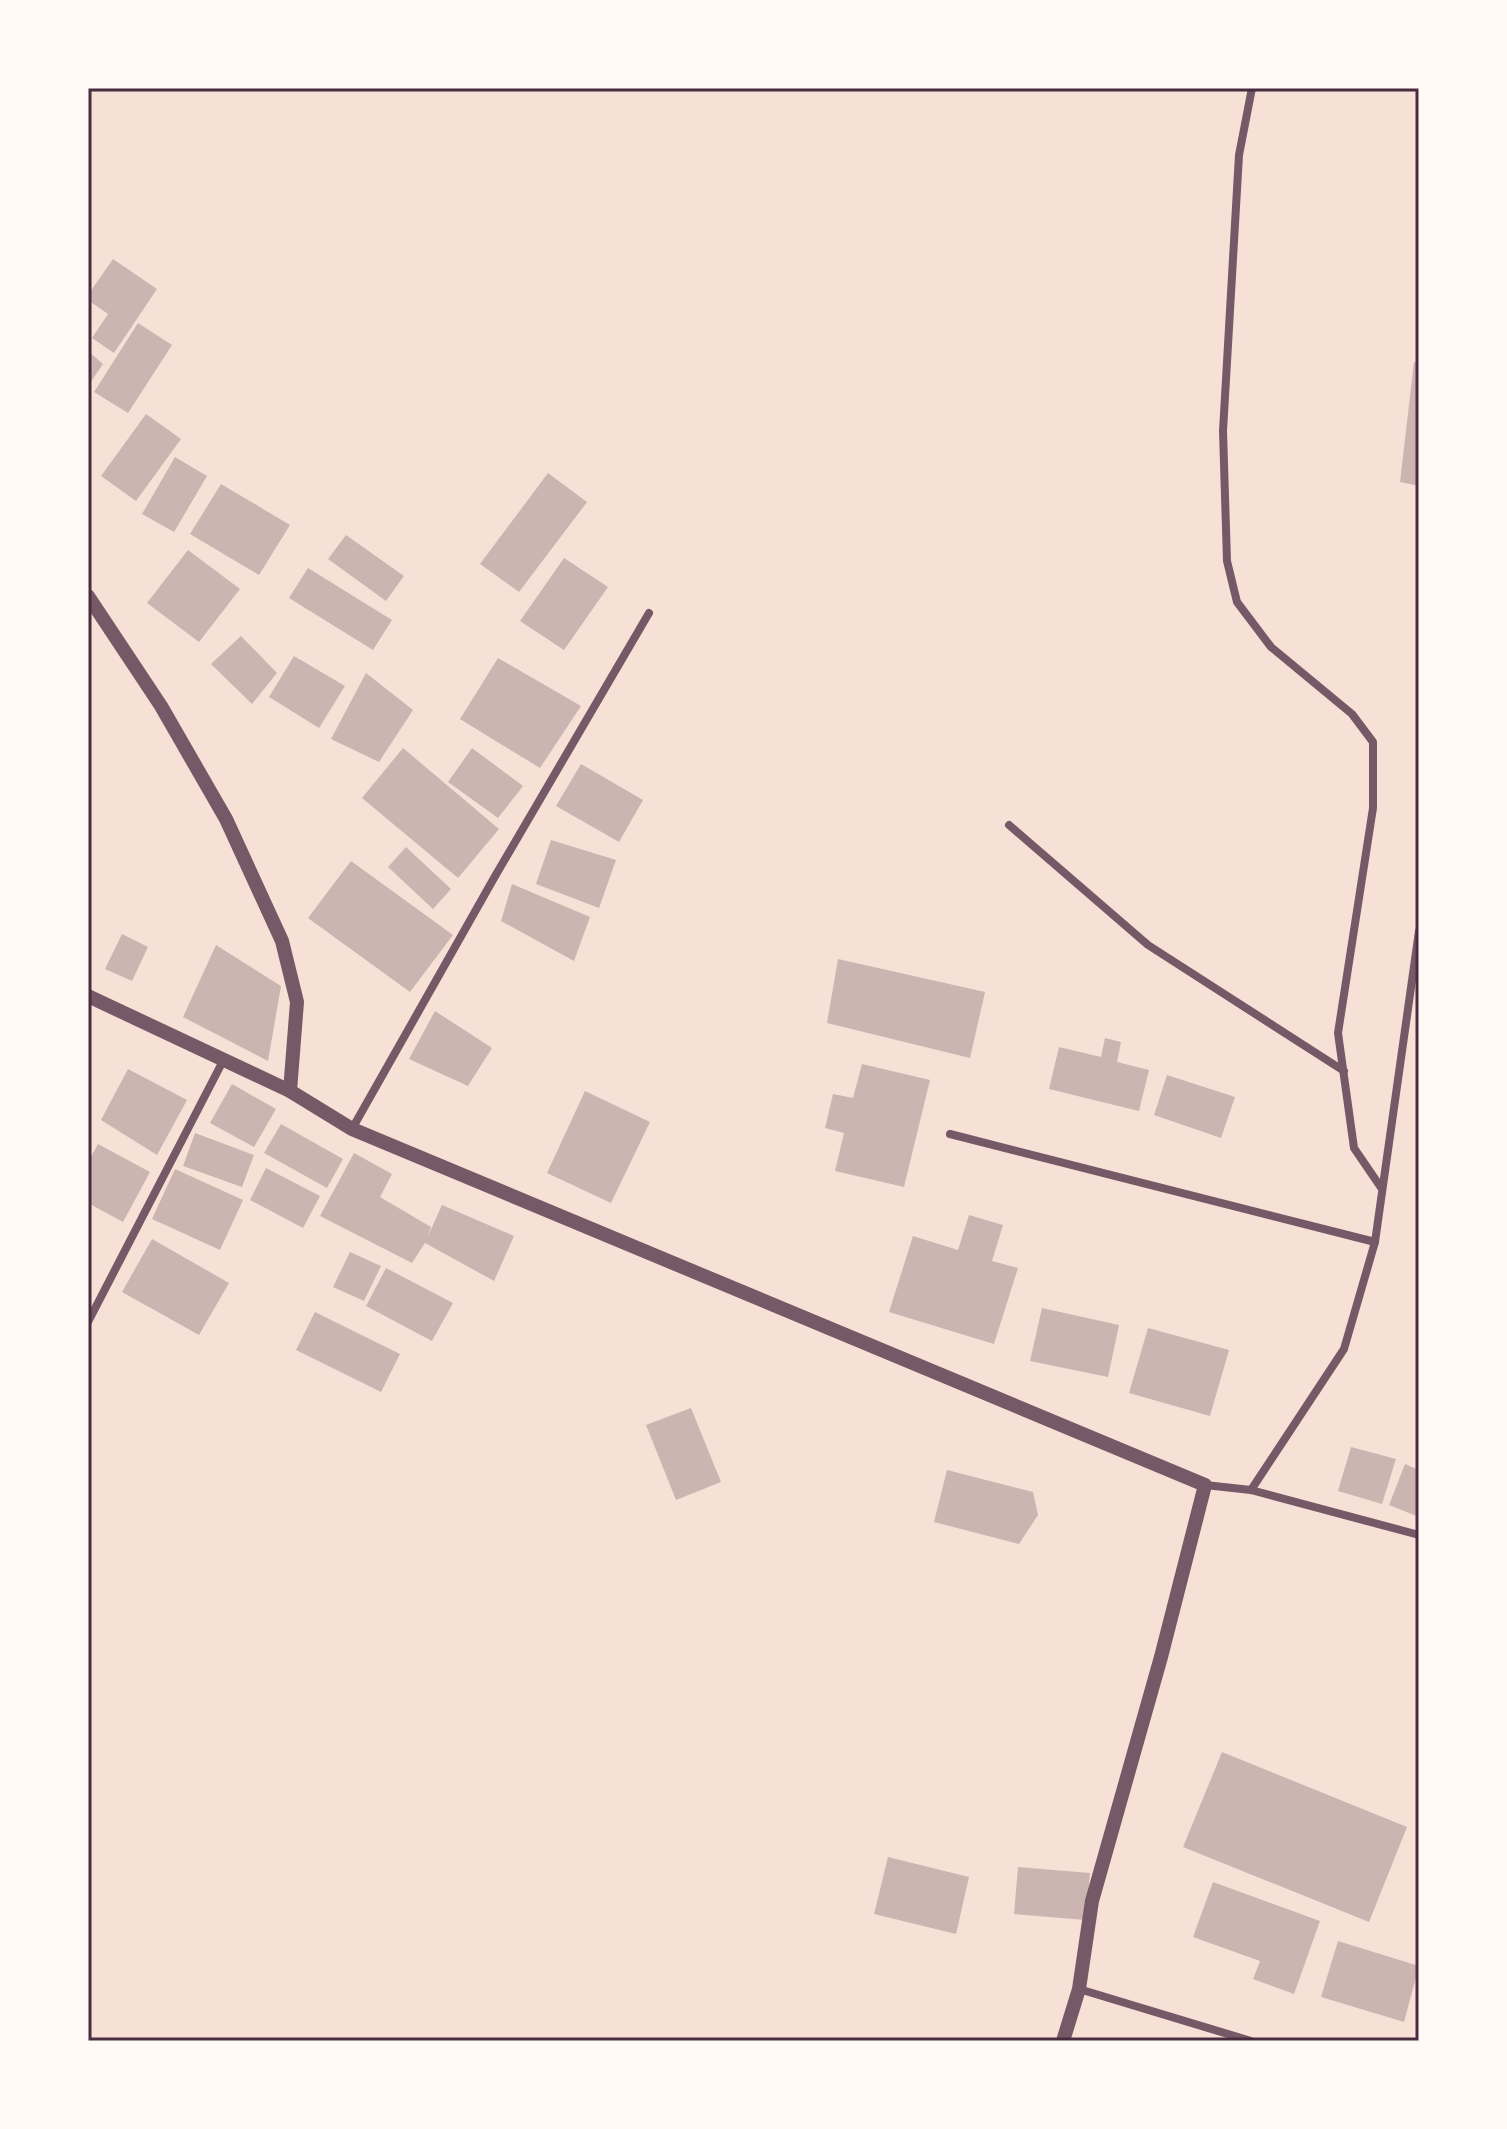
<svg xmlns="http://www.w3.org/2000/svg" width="1507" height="2129" font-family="'Open Sans',sans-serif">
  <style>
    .building { fill: #ccb4b1 }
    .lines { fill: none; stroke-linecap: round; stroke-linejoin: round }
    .minor { stroke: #755966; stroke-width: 8 }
    .tertiary { stroke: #755966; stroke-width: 14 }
    .neatline { fill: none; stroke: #4a2c40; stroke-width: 3 }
  </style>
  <rect width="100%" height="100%" fill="#f7e1d7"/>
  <!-- building -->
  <g class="building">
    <path d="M113 259 157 289 114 353 92 338 108 314 88 300V295Z"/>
    <path d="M138 323 172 345 128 413 94 392Z"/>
    <path d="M88 351 103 364 88 386Z"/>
    <path d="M1414 362 1419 363V486L1400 482Z"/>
    <path d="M146 414 181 439 136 501 101 476Z"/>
    <path d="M175 457 207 476 174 532 142 514Z"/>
    <path d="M548 473 587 502 519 592 480 564Z"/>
    <path d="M221 484 290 525 259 575 190 534Z"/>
    <path d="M346 535 404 576 386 601 328 559Z"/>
    <path d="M188 550 240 589 199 642 147 603Z"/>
    <path d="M564 558 608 587 564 650 520 621Z"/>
    <path d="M308 568 392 620 373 650 289 598Z"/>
    <path d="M241 636 277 673 252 704 211 664Z"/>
    <path d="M294 656 345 686 319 728 269 697Z"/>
    <path d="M498 658 581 706 540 768 460 719Z"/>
    <path d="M366 673 413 710 379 762 331 739Z"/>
    <path d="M403 748 499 829 458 878 362 798Z"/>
    <path d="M472 748 523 786 498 818 448 782Z"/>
    <path d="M581 764 643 800 619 842 556 806Z"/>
    <path d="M551 840 616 860 599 908 536 884Z"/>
    <path d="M406 847 451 889 433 909 388 867Z"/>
    <path d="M351 861 453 935 410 992 308 918Z"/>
    <path d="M512 884 590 917 574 961 501 921Z"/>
    <path d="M122 934 148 947 132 981 105 969Z"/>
    <path d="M216 945 281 986 268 1061 183 1017Z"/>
    <path d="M838 959 985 992 970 1058 827 1023Z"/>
    <path d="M435 1011 492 1048 468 1086 409 1059Z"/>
    <path d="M1105 1038 1121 1042 1117 1062 1149 1070 1139 1111 1049 1089 1059 1047 1101 1057Z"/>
    <path d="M862 1064 930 1080 904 1187 835 1171 844 1133 825 1128 833 1094 853 1098Z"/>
    <path d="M128 1069 187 1100 157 1155 101 1120Z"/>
    <path d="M1167 1075 1235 1097 1221 1138 1154 1115Z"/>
    <path d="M232 1084 276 1109 254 1147 210 1123Z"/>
    <path d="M585 1091 650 1122 611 1203 547 1173Z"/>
    <path d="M281 1124 343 1159 327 1188 264 1153Z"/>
    <path d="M195 1133 254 1155 242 1187 183 1166Z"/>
    <path d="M98 1144 150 1172 123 1222 88 1203V1162Z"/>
    <path d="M354 1153 392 1174 380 1197 431 1227 427 1238 442 1205 514 1236 494 1281 425 1243 412 1263 320 1216Z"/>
    <path d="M266 1168 320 1196 303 1228 250 1200Z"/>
    <path d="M175 1169 243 1200 220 1250 152 1219Z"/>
    <path d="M969 1215 1003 1225 992 1261 1018 1268 994 1344 889 1312 913 1236 958 1250Z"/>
    <path d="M152 1239 229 1283 199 1335 122 1292Z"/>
    <path d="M350 1252 381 1266 364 1301 333 1287Z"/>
    <path d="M386 1268 453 1303 432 1341 366 1306Z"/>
    <path d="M1042 1308 1119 1325 1108 1377 1030 1361Z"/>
    <path d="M315 1312 400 1354 381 1392 296 1350Z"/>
    <path d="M1148 1328 1229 1350 1210 1416 1129 1393Z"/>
    <path d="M691 1408 721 1482 676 1500 646 1425Z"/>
    <path d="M1351 1447 1396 1459 1382 1504 1338 1491Z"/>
    <path d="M1405 1464 1419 1470V1517L1389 1505Z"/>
    <path d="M947 1470 1033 1492 1038 1515 1019 1544 934 1522Z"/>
    <path d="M1222 1752 1407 1827 1369 1922 1183 1847Z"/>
    <path d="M888 1857 969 1877 956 1934 874 1914Z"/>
    <path d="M1018 1867 1090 1873 1086 1920 1014 1914Z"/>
    <path d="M1213 1882 1320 1921 1294 1994 1253 1979 1260 1961 1193 1937Z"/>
    <path d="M1338 1941 1419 1966 1404 2022 1321 1997Z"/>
  </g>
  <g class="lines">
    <!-- minor -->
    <g class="minor">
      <path d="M1252 88 1239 155 1223 431 1227 561 1237 602 1271 647 1352 714 1373 742V808L1338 1033 1354 1148 1382 1189"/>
      <path d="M1009 825 1148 945 1344 1071"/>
      <path d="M352 1129 494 878 649 613"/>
      <path d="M950 1134 1375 1242"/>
      <path d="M88 1322 224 1059"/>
      <path d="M1205 1485 1251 1490 1419 1535"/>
      <path d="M1251 1490 1344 1349 1375 1242 1419 931"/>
      <path d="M1079 1989 1251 2041"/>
    </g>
    <!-- tertiary -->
    <g class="tertiary">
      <path d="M88 596 161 706 226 819 282 941 297 1002 290 1091"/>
      <path d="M88 996 290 1091 352 1129 1205 1485 1161 1657 1092 1901 1079 1989 1063 2041"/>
    </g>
  </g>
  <!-- border -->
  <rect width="1507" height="2129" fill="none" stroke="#fffaf5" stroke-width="180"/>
  <rect x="90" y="90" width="1327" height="1949" class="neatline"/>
</svg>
